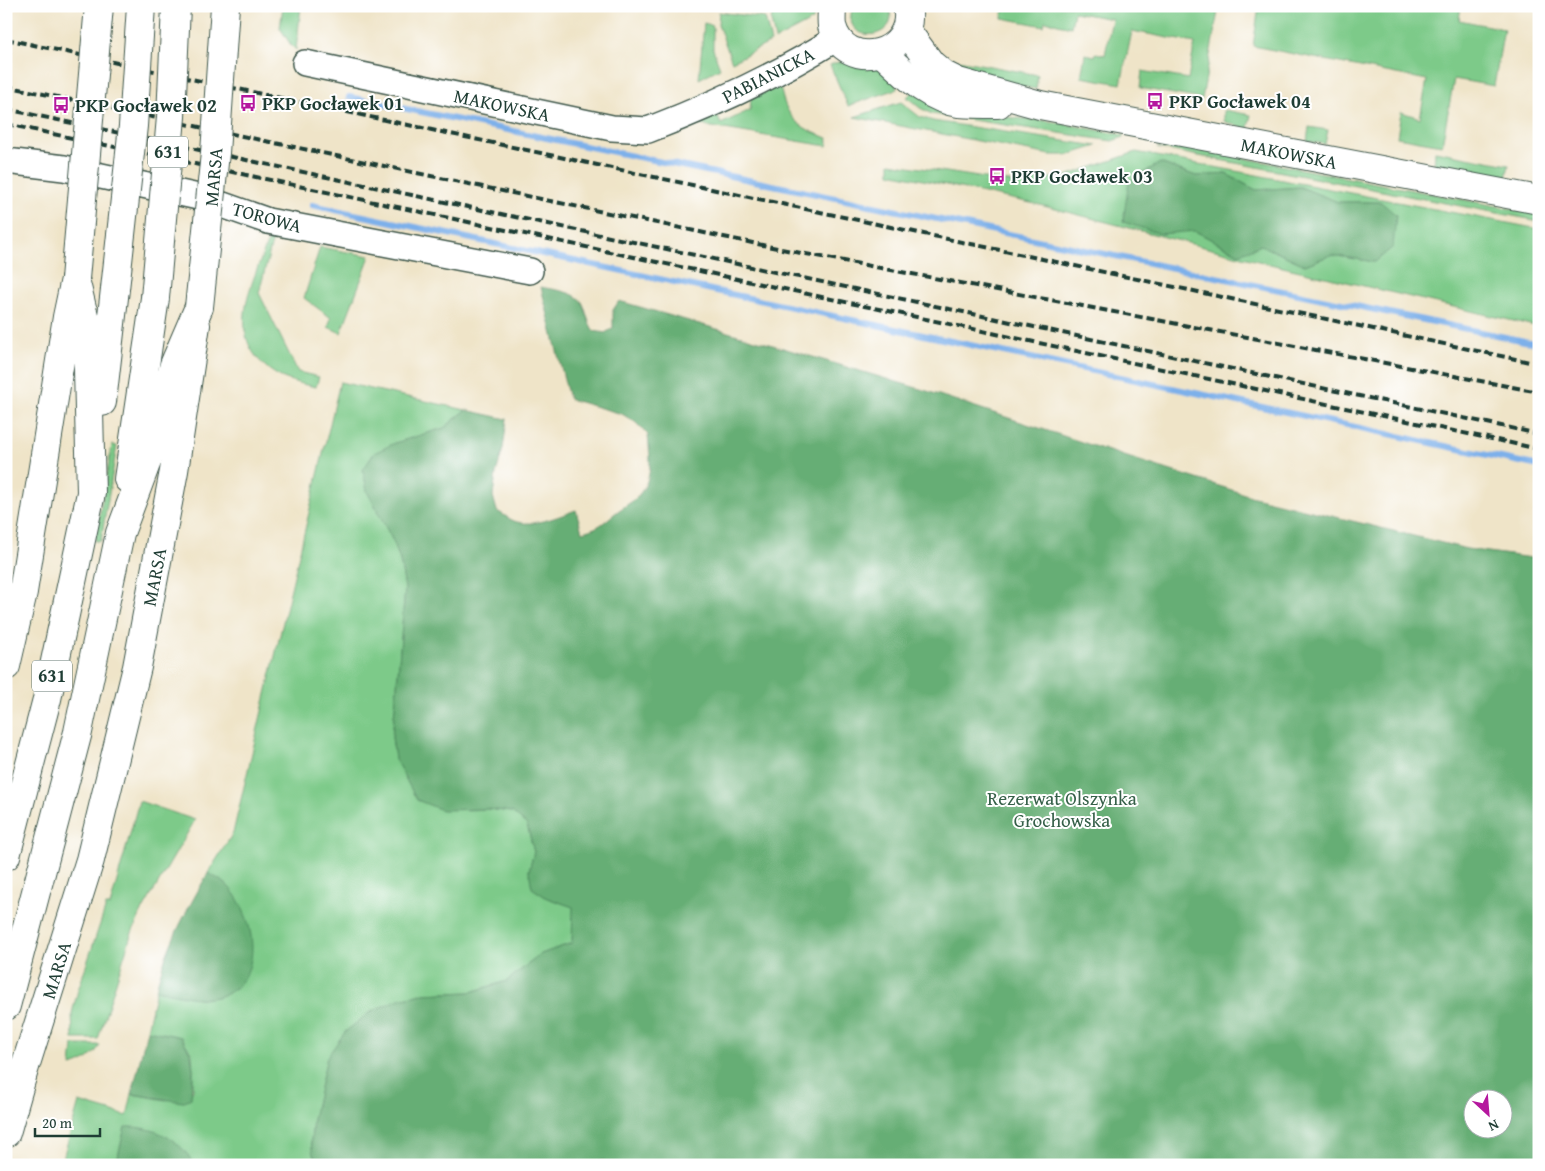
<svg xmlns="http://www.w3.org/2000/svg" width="1545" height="1171" font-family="'Gentium Book Plus',serif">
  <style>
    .green { fill: #7dca89; stroke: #4e845e; fill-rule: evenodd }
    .forest { fill: #66ae75; stroke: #427654; fill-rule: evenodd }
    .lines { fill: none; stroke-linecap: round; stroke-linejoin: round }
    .stream { stroke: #7db0ea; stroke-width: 6 }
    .minor-casing { stroke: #3e564a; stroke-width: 28 }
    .tertiary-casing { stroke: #3e564a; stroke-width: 30 }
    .secondary-casing { stroke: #3e564a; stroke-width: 30 }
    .primary-casing { stroke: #3e564a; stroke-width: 30 }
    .minor { stroke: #fff; stroke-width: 25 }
    .tertiary { stroke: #fff; stroke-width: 28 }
    .secondary { stroke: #fff; stroke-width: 28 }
    .primary { stroke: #fff; stroke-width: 28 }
    .rail { stroke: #1f3d34; stroke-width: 4; stroke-dasharray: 8 4; stroke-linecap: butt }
    .primary-bridge-casing { stroke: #3e564a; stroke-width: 30; stroke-linecap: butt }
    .primary-bridge { stroke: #fff; stroke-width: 28 }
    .labels { text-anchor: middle; stroke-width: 4; stroke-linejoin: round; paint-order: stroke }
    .shield { fill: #fff; stroke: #627771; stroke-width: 1 }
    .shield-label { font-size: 18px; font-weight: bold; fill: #1f3d34 }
    .street-label { font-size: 19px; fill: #1f3d34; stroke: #fff }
    .poi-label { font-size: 19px; font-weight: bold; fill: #1f3d34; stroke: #fff; text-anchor: start }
    .park-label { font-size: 19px; fill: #366049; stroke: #fff }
  </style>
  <rect width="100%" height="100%" fill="#fff"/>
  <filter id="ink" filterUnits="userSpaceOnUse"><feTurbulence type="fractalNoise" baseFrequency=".02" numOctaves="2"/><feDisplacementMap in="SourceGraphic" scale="10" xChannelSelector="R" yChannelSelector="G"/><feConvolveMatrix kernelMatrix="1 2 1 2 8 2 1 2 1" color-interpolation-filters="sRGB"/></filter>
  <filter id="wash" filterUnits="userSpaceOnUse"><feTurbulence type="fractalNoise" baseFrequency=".0096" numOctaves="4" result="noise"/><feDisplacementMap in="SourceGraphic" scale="20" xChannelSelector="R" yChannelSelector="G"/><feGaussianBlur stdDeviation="1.12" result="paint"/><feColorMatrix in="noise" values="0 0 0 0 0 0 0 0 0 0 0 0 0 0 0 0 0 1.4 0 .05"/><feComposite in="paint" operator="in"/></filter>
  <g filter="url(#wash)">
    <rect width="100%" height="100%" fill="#efe4c8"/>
    <!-- green -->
    <g class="green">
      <path d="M283 6H301L296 50 291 45 280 28Z"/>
      <path d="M802 6H814L813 20 775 40 771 21 773 10 784 15 805 11Z"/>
      <path d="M853 6H888C905 41 838 47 853 6Z"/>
      <path d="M1004 6H1167L1177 8V6H1219L1202 99 1140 88 1142 71 1188 79 1195 43 1132 31 1121 84 1081 77 1085 54 1095 56 1096 53 1105 55 1112 19 1074 12 1071 27 1045 21 1044 26 1002 18Z"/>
      <path d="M1259 6H1461L1459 20 1504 29 1494 86 1454 79 1442 145 1397 137 1401 112 1420 118 1427 80 1253 46Z"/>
      <path d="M719 12 765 18 771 42 732 62 718 24Z"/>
      <path d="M704 23 711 25 713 28V49L720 68 699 79Z"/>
      <path d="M945 59H953L1038 75 1036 89 968 77Z"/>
      <path d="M838 62C848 62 879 65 887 72 892 76 896 83 897 89L848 106 830 65Z"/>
      <path d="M780 85C785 117 798 128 828 138L827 146 700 125 703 120 716 113 721 124 750 110 751 98Z"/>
      <path d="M912 92 961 113 1048 121 1124 135V137L1112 141 932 114 920 108 907 97Z"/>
      <path d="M901 102 920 117 933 121 1097 146 1068 155H1050L854 117Z"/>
      <path d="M1224 110 1251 115 1248 128 1245 129 1224 121Z"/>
      <path d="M1309 127 1328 130 1325 144 1307 141Z"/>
      <path d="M1157 148H1190L1539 214V221Z"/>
      <path d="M1435 151 1509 165 1506 178 1503 180 1434 166Z"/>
      <path d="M1136 152 1539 229V327L1270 264 1040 205 890 173V163L1022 184 1038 179 1063 177ZM1160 163 1196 176 1226 174 1256 190 1300 187 1338 202H1381L1375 262 1331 255 1305 265 1261 245 1239 254 1195 231Z"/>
      <path d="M273 239 259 293 298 372 319 377 316 387C306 385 296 383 286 379 275 375 266 368 258 359 229 325 254 280 267 243Z"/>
      <path d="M320 247 370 256 341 333 328 327 331 318 304 298Z"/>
      <path d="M340 382 466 410 444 428 395 443 367 491 394 543 400 560 405 588 397 687 392 737 395 758 417 800 465 810 488 809 512 812 527 824 534 852 529 871 547 898 574 907 572 943 541 954 507 981 471 992 422 994 399 999 327 1057 313 1119 311 1141 313 1154 321 1162 328 1165H194L181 1148 125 1127 116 1165H61L79 1102 127 1116 132 1094 166 1100 193 1091V1070L192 1054 181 1037 147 1030 156 990 204 999 224 995 227 885 208 873 233 833Z"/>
      <path d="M112 445 117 446 101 541H95Z"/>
      <path d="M139 801 195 820 141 913 131 935 98 1039H73L72 1013 78 990 106 906H110Z"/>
      <path d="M73 1045H100C94 1056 84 1063 71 1066Z"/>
    </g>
    <!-- forest -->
    <g class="forest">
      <path d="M1160 163 1196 176 1226 174 1256 190 1300 187 1338 202H1381L1396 215 1393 247 1375 262 1331 255 1305 265 1261 245 1239 254 1195 231 1161 234 1123 222 1129 181Z"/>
      <path d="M541 287C553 290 575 291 582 302 587 311 587 322 594 331L605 333 613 328V310L619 301 766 343 927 391 1121 455 1254 497 1467 549 1539 559V1165H607L603 1160 591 1165H328L320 1162 313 1154 311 1141 313 1119 327 1057 345 1032 370 1012 399 999 422 994 471 992 507 981 541 954 572 943 573 907 547 898 532 888 529 871 534 852 527 825 512 812 488 809 442 810 417 800 395 759 392 737 397 687 405 588 400 560 394 543 367 491 363 470 374 453 395 443 444 428 466 410 507 419 503 449 496 473 493 496 497 511C503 514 509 519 514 521 533 528 559 516 576 510L582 532C602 527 602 523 618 511 623 507 629 504 634 500 655 480 650 461 648 435L635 422 622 414 569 399ZM1502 1098V1128H1472V1098Z"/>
      <path d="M208 873C214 877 222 880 227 885 254 913 267 976 224 995 203 1003 177 994 156 990 165 948 187 910 208 873Z"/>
      <path d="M147 1030 181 1037 191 1054 193 1070 191 1098 183 1102 132 1094Z"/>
      <path d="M125 1127C153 1126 180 1138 194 1165H116Z"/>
    </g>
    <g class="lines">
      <!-- stream -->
      <g class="stream">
        <path d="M349 97 1539 344"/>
        <path d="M312 205 1539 466"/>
      </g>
    </g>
  </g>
  <g filter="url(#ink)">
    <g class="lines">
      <!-- minor casing -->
      <g class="minor-casing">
        <g id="minor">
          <path d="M305 63 612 128 648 130C713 105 778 75 837 38"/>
          <path d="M6 161 64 168 203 198 268 221 530 271"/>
        </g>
      </g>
      <!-- tertiary casing -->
      <g class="tertiary-casing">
        <g id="tertiary">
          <path d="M832 6C832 12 831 20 832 26 845 75 918 55 907 6"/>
          <path d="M906 30 931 64 944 75 958 82 1040 105 1539 200"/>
          <path d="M882 53C904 73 928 99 959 103 972 104 986 104 998 104"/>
        </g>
      </g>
      <!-- secondary casing -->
      <g class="secondary-casing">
        <g id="secondary">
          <path d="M6 666 23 592 67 317 75 279"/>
          <path d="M6 1133 24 1070 90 860 137 667 174 471 196 325"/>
        </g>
      </g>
      <!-- primary casing -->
      <g class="primary-casing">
        <g id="primary">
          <path d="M102 402 115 289"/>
          <path d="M128 479 155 298"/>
          <path d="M6 856 47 699 91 493 87 328 75 279"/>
          <path d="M6 1006 78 732 120 533 150 453 174 365 199 307"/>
        </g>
      </g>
      <!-- minor -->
      <use href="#minor" class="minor"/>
      <!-- tertiary -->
      <use href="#tertiary" class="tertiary"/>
      <!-- secondary -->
      <use href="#secondary" class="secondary"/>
      <!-- primary -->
      <use href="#primary" class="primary"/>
      <!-- rail -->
      <g class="rail">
        <path d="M6 39 219 85 1539 364"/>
        <path d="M6 86 483 187 801 253 1539 392"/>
        <path d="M6 109 1539 434"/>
        <path d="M6 124 1539 449"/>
      </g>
      <!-- primary-bridge casing -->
      <g class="primary-bridge-casing">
        <g id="primary-bridge">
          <path d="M75 279 99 6"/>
          <path d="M115 289 133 126 141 6"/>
          <path d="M155 298 171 117 176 6"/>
          <path d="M199 307 215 153 225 6"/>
        </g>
      </g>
      <!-- primary-bridge -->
      <use href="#primary-bridge" class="primary-bridge"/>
    </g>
  </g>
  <!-- icons -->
  <defs>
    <g id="bus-bare" transform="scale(1.35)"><path d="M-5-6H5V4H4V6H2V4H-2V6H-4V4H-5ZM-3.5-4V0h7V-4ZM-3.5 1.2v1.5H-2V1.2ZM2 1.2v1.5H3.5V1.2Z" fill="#b5179e" stroke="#fff" stroke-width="2.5" paint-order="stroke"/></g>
  </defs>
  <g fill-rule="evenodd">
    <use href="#bus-bare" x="1155" y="101"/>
    <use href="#bus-bare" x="248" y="103"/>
    <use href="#bus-bare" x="61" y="105"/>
    <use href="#bus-bare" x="997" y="176"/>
  </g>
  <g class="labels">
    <!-- shield labels -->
    <g class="shield">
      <rect x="148" y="136.5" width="40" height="31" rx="4"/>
      <rect x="32" y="660.5" width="40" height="31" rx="4"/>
    </g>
    <g class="shield-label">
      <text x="168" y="158">631</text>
      <text x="52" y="682">631</text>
    </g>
    <!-- street labels -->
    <g class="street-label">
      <text transform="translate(768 75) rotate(-27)" y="7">PABIANICKA</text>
      <text transform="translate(502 105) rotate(12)" y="7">MAKOWSKA</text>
      <text transform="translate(1289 153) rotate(11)" y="7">MAKOWSKA</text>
      <text transform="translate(213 177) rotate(-85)" y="7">MARSA</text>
      <text transform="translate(267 217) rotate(15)" y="7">TOROWA</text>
      <text transform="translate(154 577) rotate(-79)" y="7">MARSA</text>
      <text transform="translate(56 970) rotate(-73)" y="7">MARSA</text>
    </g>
    <!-- poi labels -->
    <g class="poi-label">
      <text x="1169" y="108">PKP Gocławek 04</text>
      <text x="262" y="110">PKP Gocławek 01</text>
      <text x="75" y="112">PKP Gocławek 02</text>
      <text x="1011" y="183">PKP Gocławek 03</text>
    </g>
    <!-- park labels -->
    <g class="park-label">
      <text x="1062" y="805">Rezerwat Olszynka<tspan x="1062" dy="22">Grochowska</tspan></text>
    </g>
  </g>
  <!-- margin -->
  <rect width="1545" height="1171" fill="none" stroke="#fff" stroke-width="25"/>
  <!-- north arrow -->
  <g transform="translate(1488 1114) rotate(154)"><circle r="24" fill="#ffffff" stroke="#a5b1ae"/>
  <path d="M0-4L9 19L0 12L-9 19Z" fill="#b5179e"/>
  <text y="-8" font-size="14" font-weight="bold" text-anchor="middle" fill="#1f3d34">N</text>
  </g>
  <!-- scale -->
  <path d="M35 1128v8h65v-8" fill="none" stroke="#1f3d34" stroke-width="2.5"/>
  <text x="42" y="1128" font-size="15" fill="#1f3d34" stroke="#ffffff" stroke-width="4" paint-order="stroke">20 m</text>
</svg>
